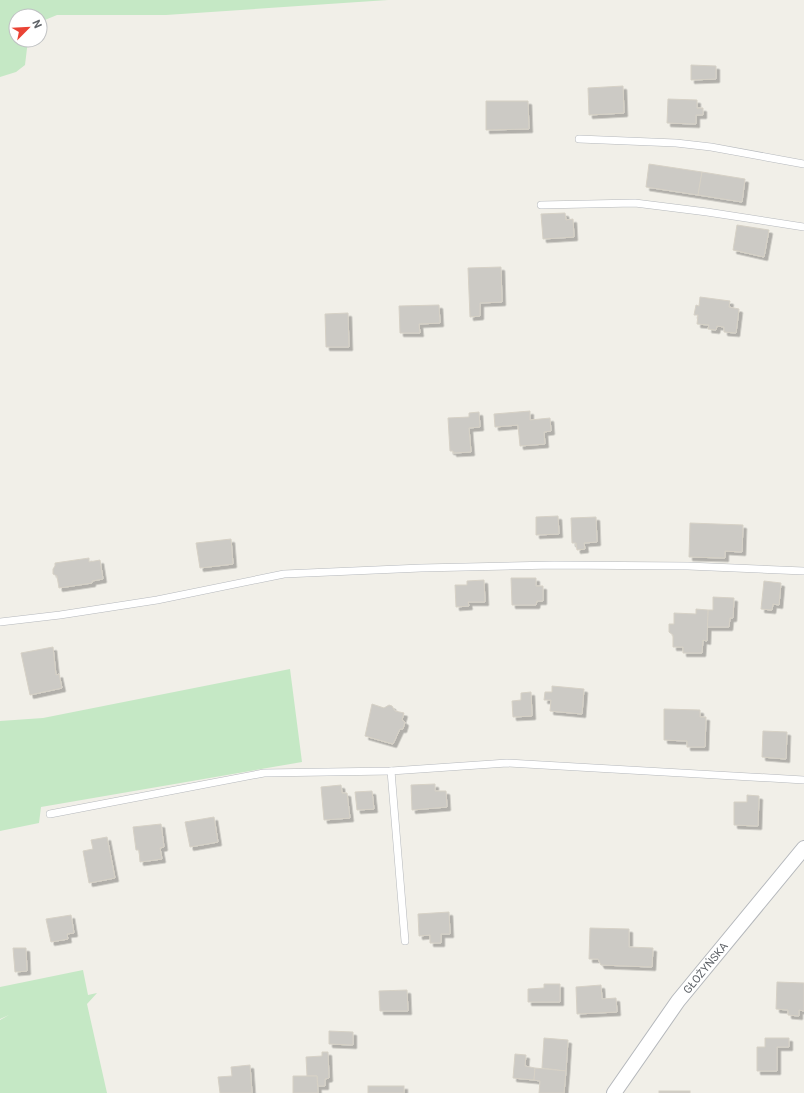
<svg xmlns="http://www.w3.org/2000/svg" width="804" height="1093" font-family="Roboto,sans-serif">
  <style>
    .green { fill: #c5e8c5 }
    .building { fill: #cccac5; stroke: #d6d1c6; filter: url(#shadow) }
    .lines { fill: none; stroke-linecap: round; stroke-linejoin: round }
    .service-casing { stroke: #b5b8bc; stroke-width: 8 }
    .minor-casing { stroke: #b5b8bc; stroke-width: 16 }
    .service { stroke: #fff; stroke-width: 7 }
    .minor { stroke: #fff; stroke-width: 14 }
    .labels { text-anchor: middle; stroke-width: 3; stroke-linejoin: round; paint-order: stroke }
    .street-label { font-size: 11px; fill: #5f6368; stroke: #fff }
  </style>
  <defs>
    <filter id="shadow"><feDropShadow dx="3.5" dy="3.5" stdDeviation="0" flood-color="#0004"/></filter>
  </defs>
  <rect width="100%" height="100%" fill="#f1efe8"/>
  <!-- green -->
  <g class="green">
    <path d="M0 0H388L166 15H57L40 22V16H16V40H28L25 65 16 72 0 77Z"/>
    <path d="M290 669 302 762 41 807 39 823 0 831V721L43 718Z"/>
    <path d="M83 970 88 995 97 993 87 1004 107 1093H0V1020L9 1015 0 1019V987Z"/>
  </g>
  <!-- building -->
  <g class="building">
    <path d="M691 65 716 66V79L691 80Z"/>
    <path d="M623 86 624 113 589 115 588 88Z"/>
    <path d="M668 99 697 100V108H703V115H696V124L667 123Z"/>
    <path d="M486 101H528L529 129 486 130Z"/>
    <path d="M649 164 702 172 698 195 646 187Z"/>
    <path d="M702 172 745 179 742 202 698 195Z"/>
    <path d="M565 213 566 220 573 219 574 237 543 239 541 214Z"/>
    <path d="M737 225 769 230 764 257 733 250Z"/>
    <path d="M501 267 502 302 480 303V316L470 317 468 268Z"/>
    <path d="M700 297 730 301 729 307 739 309 736 333 724 332V327L717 326 716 330 708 329 709 325 697 324 698 315H694L696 305 699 306Z"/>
    <path d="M439 305 440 323 419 324 420 333H400L399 306Z"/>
    <path d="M348 313 349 347H326L325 314Z"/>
    <path d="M530 411V420L550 418 551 431 544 432 545 444 520 446 518 425 495 427 494 414Z"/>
    <path d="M479 412 480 427 469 428 471 452 453 453V451H450L448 418 469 417V413Z"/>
    <path d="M558 516 559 534 536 535V517Z"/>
    <path d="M596 517 597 542 584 543 585 549 577 550 576 543H572L571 518Z"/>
    <path d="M690 523 743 525 742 552 725 551V558L689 557Z"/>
    <path d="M231 539 233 564 200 568 196 543Z"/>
    <path d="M89 558V562L100 560 103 579 92 581V583L59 588 57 576 53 574V569L55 566V563Z"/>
    <path d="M511 578H536V586H543V601H537L536 605H512Z"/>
    <path d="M484 580 485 602H468L469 606 456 607 455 585H467V581Z"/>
    <path d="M764 581 781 583 779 605 773 604 772 610 761 609Z"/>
    <path d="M713 597 734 598 733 618H730L729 627H707L708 610H713Z"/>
    <path d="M696 609 708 610 707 641 703 640 702 653H683V647H673V635L669 632V624H674V613L696 614Z"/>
    <path d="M53 647 56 675 59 674 62 688 30 695 21 653Z"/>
    <path d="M552 686 584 689 582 714 550 711 551 700H544L545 692H552Z"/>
    <path d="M531 692 532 716 513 717 512 701 521 700V693Z"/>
    <path d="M372 704 384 708 389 705 392 706 395 711 404 713 402 720 405 722 403 729H400L393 744 365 736Z"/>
    <path d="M664 709 700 710V717H706L705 747H687V741L664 740Z"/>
    <path d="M763 731 787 732 786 759 762 757Z"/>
    <path d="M435 784V791H446L447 807 412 810 411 785Z"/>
    <path d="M341 785 342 793H347L350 818 324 820 321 787Z"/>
    <path d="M372 791 374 809 357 810 355 792Z"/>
    <path d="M747 795 759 796 758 826 734 825V802H747Z"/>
    <path d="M214 817 218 842 190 847 185 822Z"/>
    <path d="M161 824 164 847 160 848 162 859 140 862 139 850H136L133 827Z"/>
    <path d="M107 837 115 878 89 883 83 851 93 849 91 840Z"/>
    <path d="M449 912 450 934H441V943H430V935L419 936 418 914Z"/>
    <path d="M71 915 74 933 67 934 68 939 51 942 46 919Z"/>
    <path d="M590 928 629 929V947L653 948 652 967 601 965 598 959H589Z"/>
    <path d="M13 948H26L27 971 15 972Z"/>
    <path d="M777 982 804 983V1011L799 1010V1016L788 1015V1010L776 1009Z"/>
    <path d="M544 984H560V1002H528V989L544 988Z"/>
    <path d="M601 985 602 999 616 998 617 1012 577 1014 576 987Z"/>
    <path d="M407 990 408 1011H380L379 991Z"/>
    <path d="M329 1031 353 1032V1045L329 1044Z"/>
    <path d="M544 1038 568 1040 566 1071 542 1068Z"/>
    <path d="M765 1038H789V1047H777V1071H757V1047H765Z"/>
    <path d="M322 1052H328L329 1078 325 1079V1086H318L317 1076H307L306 1057 322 1056Z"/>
    <path d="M515 1054 526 1055 525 1066 535 1068 534 1080 513 1078Z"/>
    <path d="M250 1065 252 1093H220L218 1077 232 1076 231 1067Z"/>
    <path d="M535 1068 566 1071 564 1093H539L540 1081 534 1080Z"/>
    <path d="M293 1076H317L318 1093H293Z"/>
    <rect x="368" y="1086" width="36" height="7"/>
    <rect x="659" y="1091" width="31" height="2"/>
  </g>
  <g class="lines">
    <!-- service casing -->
    <g class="service-casing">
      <g id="service">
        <path d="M579 139 676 143 711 147 804 164"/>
        <path d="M541 205 635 203 707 212 804 227"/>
        <path d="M0 622 60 615 157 600 284 574 421 568 554 565 688 566 804 571"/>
        <path d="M391 771 405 941"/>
        <path d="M50 814 264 773 391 771 507 763 804 780"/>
      </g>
    </g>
    <!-- minor casing -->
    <g class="minor-casing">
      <g id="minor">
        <path id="s1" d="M614 1093 678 1001 804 848"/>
      </g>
    </g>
    <!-- service -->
    <use href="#service" class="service"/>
    <!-- minor -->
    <use href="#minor" class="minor"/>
  </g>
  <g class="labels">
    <!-- street labels -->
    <g class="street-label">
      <text dy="4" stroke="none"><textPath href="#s1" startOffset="155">GŁOŻYŃSKA</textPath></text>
    </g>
  </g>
  <!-- north arrow -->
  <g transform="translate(28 28) rotate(66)"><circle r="19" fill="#ffffff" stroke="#bfc1c3"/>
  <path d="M0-3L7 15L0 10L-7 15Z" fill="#ea4335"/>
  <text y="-6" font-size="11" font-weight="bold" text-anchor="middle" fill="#5f6368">N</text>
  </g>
</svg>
